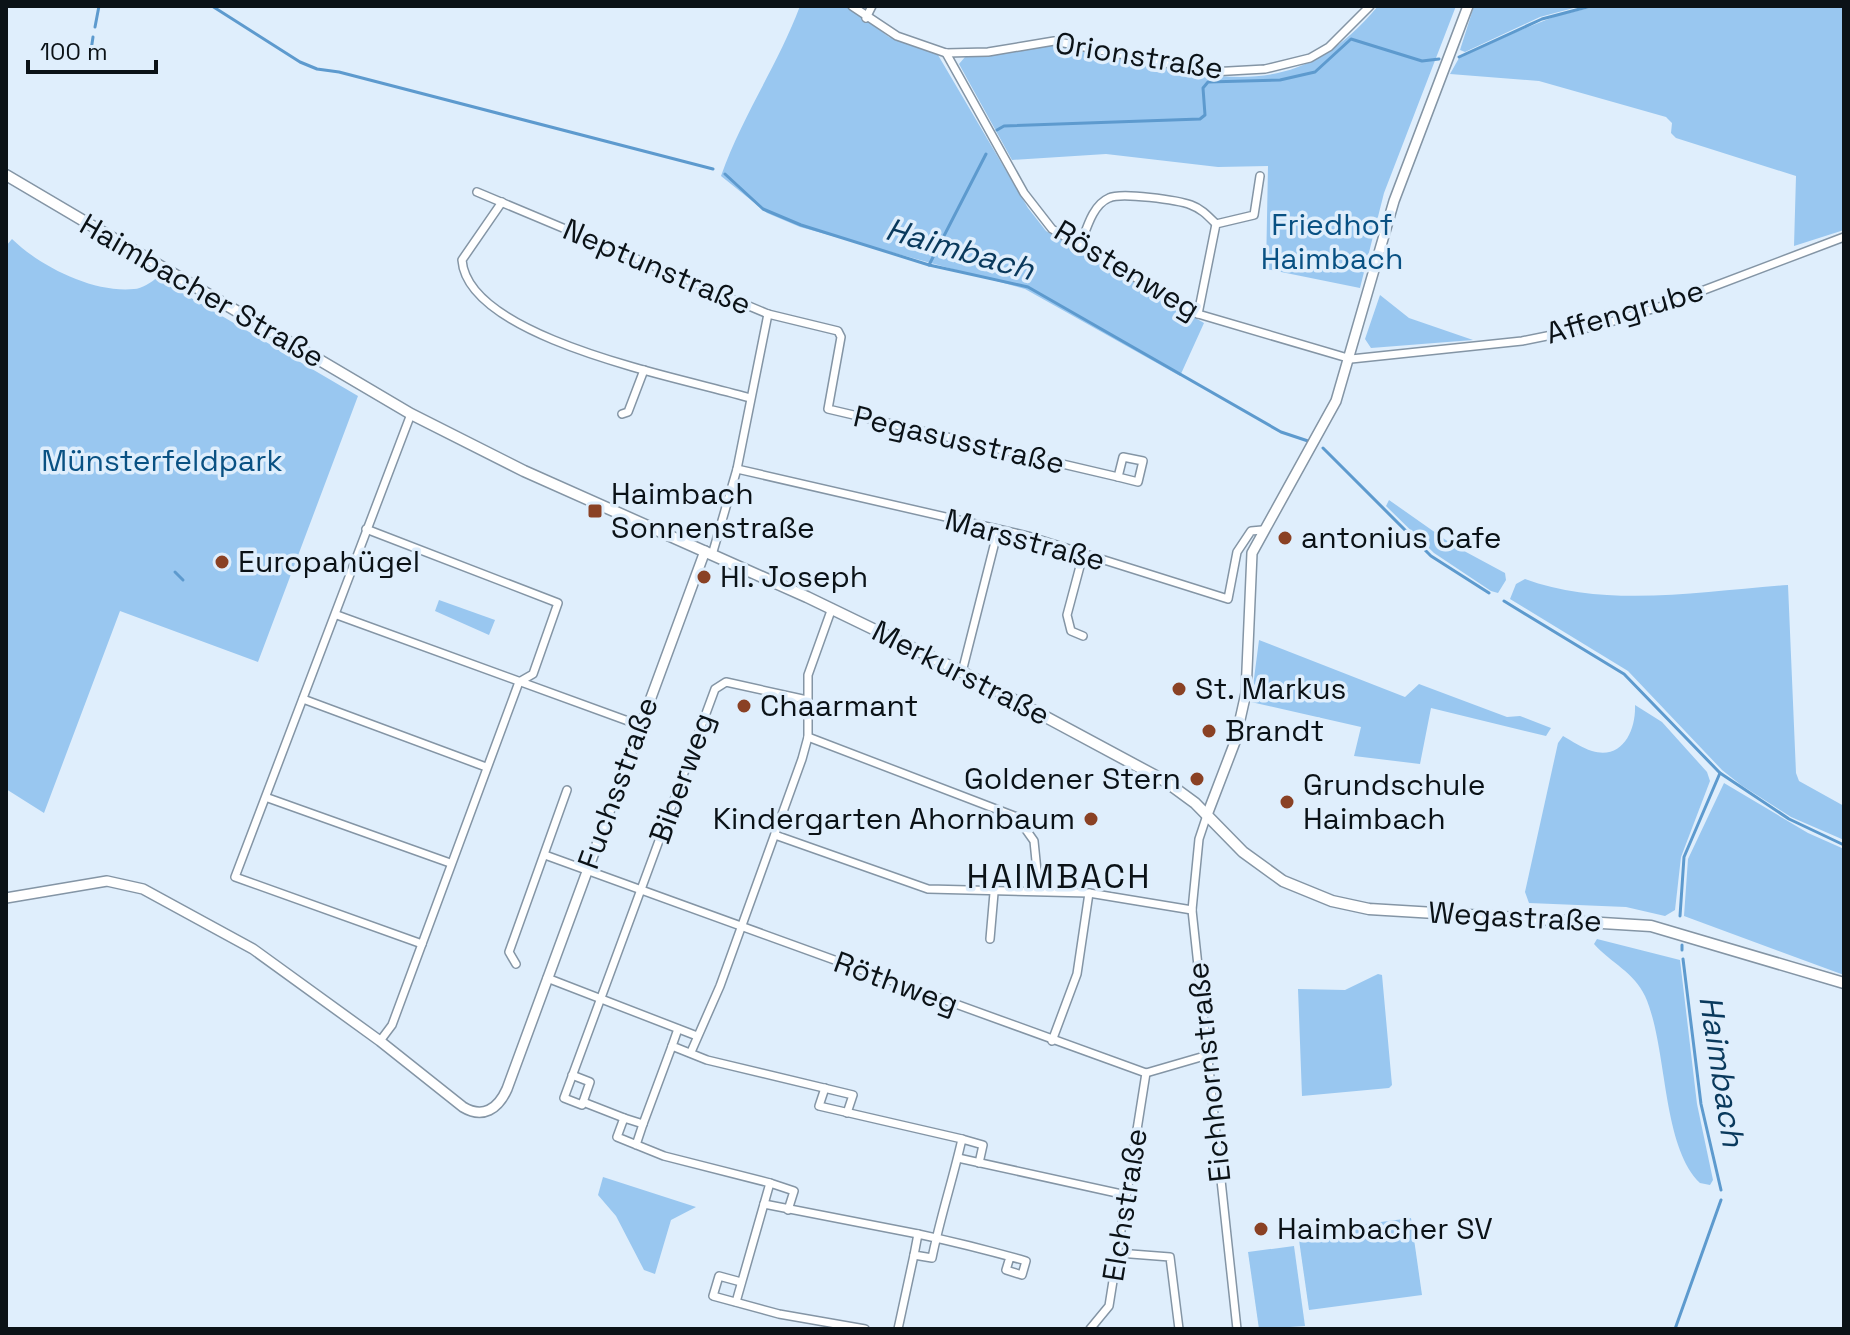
<svg xmlns="http://www.w3.org/2000/svg" width="1850" height="1335" font-family="'Space Grotesk',sans-serif">
  <style>
    .green { fill: #99c7f0 }
    .lines { fill: none; stroke-linecap: round; stroke-linejoin: round }
    .stream { stroke: #5d9ace; stroke-width: 3 }
    .minor-casing { stroke: #8495a5; stroke-width: 10 }
    .tertiary-casing { stroke: #8495a5; stroke-width: 12 }
    .secondary-casing { stroke: #8495a5; stroke-width: 13 }
    .minor { stroke: #fff; stroke-width: 7 }
    .tertiary { stroke: #fff; stroke-width: 9 }
    .secondary { stroke: #fff; stroke-width: 10 }
    .poi-dot { fill: #8a4124; stroke: #dfeefc; stroke-width: 3 }
    .labels { text-anchor: middle; stroke-width: 7; stroke-linejoin: round; paint-order: stroke }
    .street-label { font-size: 30px; fill: #0b1217; stroke: #dfeefc }
    .park-label { font-size: 30px; fill: #095183; stroke: #dfeefc }
    .poi-label { font-size: 30px; fill: #0b1217; stroke: #dfeefc; text-anchor: start }
    .water-label { font-size: 32px; font-style: italic; fill: #09395c; stroke: #dfeefc }
    .quarter-label { font-size: 34px; letter-spacing: 2px; fill: #0b1217; stroke: #dfeefc }
  </style>
  <rect width="100%" height="100%" fill="#dfeefc"/>
  <!-- green -->
  <g class="green">
    <path d="M800 6H847L889 37 938 55 1028 208 1046 231 1204 323 1180 376 1025 289 800 227 767 213 721 176C742 116 778 65 800 6Z"/>
    <path d="M1378 6H1456L1384 193 1360 288 1266 269 1268 166 1218 167 1106 154 1012 160 959 64 965 57C994 56 1028 42 1056 45 1180 61 1279 126 1378 6Z"/>
    <path d="M1474 6H1581L1540 17 1465 52 1460 50Z"/>
    <path d="M1598 6H1844V230L1794 246 1796 176 1676 138 1671 133 1672 123 1666 117 1539 81 1450 74 1459 58 1516 32 1556 16Z"/>
    <path d="M12 239C41 267 93 293 134 289 142 289 151 282 157 278L358 396 258 662 120 611 44 813 6 789V246Z"/>
    <path d="M1380 295 1409 318 1473 340 1371 348 1365 339Z"/>
    <path d="M1389 500 1453 545 1505 573 1506 580 1498 593 1491 591 1434 553 1386 506Z"/>
    <path d="M1525 579C1607 609 1703 591 1788 585L1796 773 1799 781 1844 806V840L1791 817 1741 785 1722 770 1628 671 1510 599 1516 584Z"/>
    <path d="M439 600 495 620 489 635 435 611Z"/>
    <path d="M1259 640 1405 697 1419 684 1507 717 1520 716 1551 728 1546 736 1431 708 1420 764 1354 756 1361 727 1251 702Z"/>
    <path d="M1635 705 1662 722 1707 772 1710 781 1681 857 1675 910 1665 916 1626 907 1529 903 1525 892 1558 743 1563 736C1572 741 1582 748 1592 751 1623 760 1636 730 1635 705Z"/>
    <path d="M1724 783 1808 833 1844 849V975L1684 916 1688 859Z"/>
    <path d="M1597 939 1680 960 1697 1104 1713 1180 1710 1185 1700 1183C1661 1145 1668 1047 1645 996 1634 972 1611 963 1594 944Z"/>
    <path d="M1378 974 1382 975 1392 1085 1389 1088 1302 1096 1298 989 1345 990Z"/>
    <path d="M603 1177 696 1207 671 1220 655 1274 644 1270 616 1216 598 1195Z"/>
    <path d="M1411 1218 1422 1295 1309 1310 1298 1233Z"/>
    <path d="M1294 1246 1305 1326 1259 1329 1248 1252Z"/>
  </g>
  <g class="lines">
    <!-- stream -->
    <g class="stream">
      <path d="M212 6 300 62 317 69 339 72 713 169"/>
      <path d="M95 27 99 6"/>
      <path d="M90 57 93 37"/>
      <path d="M1459 57 1542 19 1591 6"/>
      <path d="M997 130 1004 126 1200 119 1205 115 1203 88 1208 82 1280 80 1315 72 1351 39 1422 61 1439 59"/>
      <path d="M725 174 763 209 801 225 929 265 1028 287 1281 432 1308 441"/>
      <path d="M929 265 986 154"/>
      <path d="M1323 448 1431 556 1489 593"/>
      <path d="M175 572 183 580"/>
      <path d="M1504 601 1624 674 1720 773 1684 857 1680 916"/>
      <path d="M1720 773 1789 819 1844 845"/>
      <path d="M1682 945V950"/>
      <path d="M1683 959 1701 1104 1721 1190"/>
      <path d="M1675 1329 1721 1200"/>
    </g>
    <!-- minor casing -->
    <g class="minor-casing">
      <g id="minor">
        <path d="M852 6 897 36 946 53 988 52 1054 41 1211 72 1265 69 1310 58 1329 47 1370 6"/>
        <path d="M866 18 872 6"/>
        <path d="M946 53 1024 193 1052 229 1198 314 1351 359 1522 341 1601 325 1662 306 1844 237"/>
        <path d="M477 192 768 314 838 331 841 337 828 409 1118 477"/>
        <path d="M502 202 462 260C468 340 688 379 750 398"/>
        <path d="M1080 246C1086 231 1092 205 1109 198 1121 192 1178 200 1191 205 1202 209 1208 216 1216 224"/>
        <path d="M1198 314 1216 224 1254 215 1260 176"/>
        <path d="M411 414 235 877 422 944"/>
        <path d="M622 414 628 412 644 370"/>
        <path d="M1123 457 1143 461 1138 482 1118 477Z"/>
        <path d="M737 469 1028 536 1228 599 1237 552 1251 531 1262 530"/>
        <path d="M366 529 558 603 533 674 519 682"/>
        <path d="M712 555 737 469 768 314"/>
        <path d="M1083 555 1067 615 1071 631 1083 636"/>
        <path d="M337 615 639 725"/>
        <path d="M962 672 998 530"/>
        <path d="M303 699 486 767"/>
        <path d="M808 737 1017 817 1034 841 1039 891"/>
        <path d="M268 798 450 863"/>
        <path d="M1207 815 1199 839 1192 910 1237 1329"/>
        <path d="M775 835 928 889 1089 893 1192 910"/>
        <path d="M545 855 1146 1073 1208 1055"/>
        <path d="M990 939 994 893"/>
        <path d="M516 964 509 952 567 790"/>
        <path d="M547 978 697 1036"/>
        <path d="M678 1029 672 1046 707 1060 853 1095 847 1113"/>
        <path d="M380 1041 392 1025 519 682"/>
        <path d="M1052 1041 1077 974 1089 893"/>
        <path d="M691 1052 720 986 802 759 808 737V675L832 608"/>
        <path d="M572 1075 590 1082 582 1105 564 1098 715 689 726 682 807 700"/>
        <path d="M825 1088 819 1106 962 1139"/>
        <path d="M583 1102 624 1118"/>
        <path d="M643 1124 672 1046"/>
        <path d="M636 1145 643 1124 624 1118 617 1137 664 1156 770 1183"/>
        <path d="M958 1158 1126 1195"/>
        <path d="M979 1163 983 1145 962 1139C953 1179 940 1218 932 1258L914 1255 918 1234C955 1242 991 1251 1026 1261L1022 1275 1006 1270 1010 1257"/>
        <path d="M764 1204 918 1234"/>
        <path d="M1118 1253 1170 1257 1179 1329"/>
        <path d="M741 1282 719 1276 713 1296 779 1314 865 1329"/>
        <path d="M736 1302 770 1183 794 1191 788 1210"/>
        <path d="M898 1329 914 1255"/>
        <path d="M1090 1329 1109 1306 1146 1073"/>
      </g>
    </g>
    <!-- tertiary casing -->
    <g class="tertiary-casing">
      <g id="tertiary">
        <path d="M1207 815 1235 742 1246 693 1252 553 1336 401 1394 201 1468 6"/>
        <path d="M6 898 107 881 143 889 253 949 380 1041 463 1107C483 1119 498 1109 507 1089L705 551"/>
      </g>
    </g>
    <!-- secondary casing -->
    <g class="secondary-casing">
      <path id="secondary" d="M6 175 411 414 524 471 807 597 962 672 1165 781 1195 803 1243 852 1283 881 1332 901 1369 909 1651 926 1844 983"/>
    </g>
    <!-- minor -->
    <use href="#minor" class="minor"/>
    <!-- tertiary -->
    <use href="#tertiary" class="tertiary"/>
    <!-- secondary -->
    <use href="#secondary" class="secondary"/>
  </g>
  <!-- markers -->
  <g class="poi-dot">
    <rect x="587" y="503" width="16" height="16" rx="4"/>
    <circle cx="1285" cy="538" r="8"/>
    <circle cx="222" cy="562" r="8"/>
    <circle cx="704" cy="577" r="8"/>
    <circle cx="1179" cy="689" r="8"/>
    <circle cx="744" cy="706" r="8"/>
    <circle cx="1209" cy="731" r="8"/>
    <circle cx="1197" cy="779" r="8"/>
    <circle cx="1287" cy="802" r="8"/>
    <circle cx="1091" cy="819" r="8"/>
    <circle cx="1261" cy="1229" r="8"/>
  </g>
  <g class="labels">
    <!-- street labels -->
    <g class="street-label">
      <text transform="translate(1139 56) rotate(9)" y="10">Orionstraße</text>
      <text transform="translate(657 267) rotate(23)" y="10">Neptunstraße</text>
      <text transform="translate(1127 270) rotate(31)" y="10">Röstenweg</text>
      <text transform="translate(202 291) rotate(30)" y="10">Haimbacher Straße</text>
      <text transform="translate(1625 312) rotate(-16)" y="10">Affengrube</text>
      <text transform="translate(959 440) rotate(13)" y="10">Pegasusstraße</text>
      <text transform="translate(1025 540) rotate(15)" y="10">Marsstraße</text>
      <text transform="translate(961 673) rotate(27)" y="10">Merkurstraße</text>
      <text transform="translate(682 778) rotate(-70)" y="10">Biberweg</text>
      <text transform="translate(618 783) rotate(-70)" y="10">Fuchsstraße</text>
      <text transform="translate(1515 917) rotate(3)" y="10">Wegastraße</text>
      <text transform="translate(896 983) rotate(20)" y="10">Röthweg</text>
      <text transform="translate(1209 1072) rotate(-96)" y="10">Eichhornstraße</text>
      <text transform="translate(1125 1205) rotate(-81)" y="10">Elchstraße</text>
    </g>
    <!-- park labels -->
    <g class="park-label">
      <text x="1332" y="235">Friedhof<tspan x="1332" dy="34">Haimbach</tspan></text>
      <text x="162" y="471">Münsterfeldpark</text>
    </g>
    <!-- poi labels -->
    <g class="poi-label">
      <text x="611" y="504">Haimbach<tspan x="611" dy="34">Sonnenstraße</tspan></text>
      <text x="1301" y="548">antonius Cafe</text>
      <text x="238" y="572">Europahügel</text>
      <text x="720" y="587">Hl. Joseph</text>
      <text x="1195" y="699">St. Markus</text>
      <text x="760" y="716">Chaarmant</text>
      <text x="1225" y="741">Brandt</text>
      <text x="1181" y="789" text-anchor="end">Goldener Stern</text>
      <text x="1303" y="795">Grundschule<tspan x="1303" dy="34">Haimbach</tspan></text>
      <text x="1075" y="829" text-anchor="end">Kindergarten Ahornbaum</text>
      <text x="1277" y="1239">Haimbacher SV</text>
    </g>
    <!-- water labels -->
    <g class="water-label">
      <text transform="translate(960 249) rotate(16)" y="11">Haimbach</text>
      <text transform="translate(1722 1071) rotate(81)" y="11">Haimbach</text>
    </g>
    <!-- quarter labels -->
    <g class="quarter-label">
      <text x="1059" y="888">HAIMBACH</text>
    </g>
  </g>
  <!-- border -->
  <rect width="1850" height="1335" fill="none" stroke="#0b1217" stroke-width="16"/>
  <!-- scale -->
  <path d="M28 60v12h128v-12" fill="none" stroke="#0b1217" stroke-width="4"/>
  <text x="40" y="60" font-size="24" fill="#0b1217" stroke="#dfeefc" stroke-width="6" paint-order="stroke">100 m</text>
</svg>
